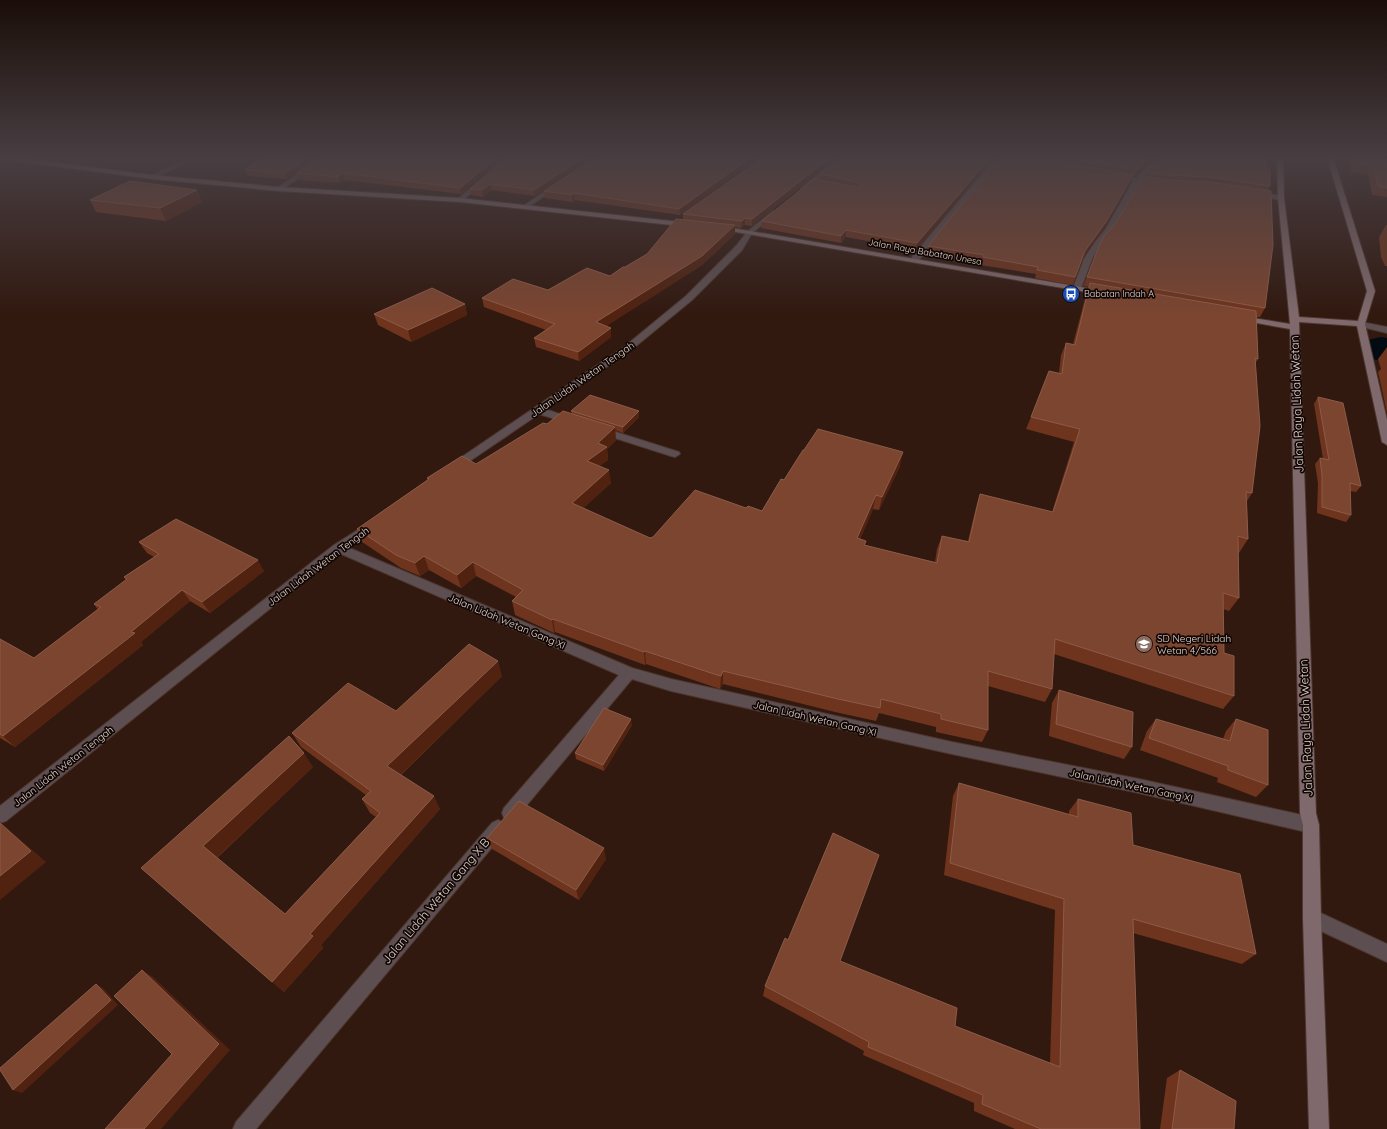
<svg xmlns="http://www.w3.org/2000/svg" width="1387" height="1129" font-family="Quicksand,sans-serif">
  <style>
    .lines { fill: none; stroke-linecap: round; stroke-linejoin: round }
    .river { fill: #020b12; fill-rule: evenodd }
    .street-casing { stroke: #4e372e; stroke-width: 2 }
    .secondary-casing { stroke: #4e372e; stroke-width: 2 }
    .street { fill: #5d4f51; fill-rule: evenodd }
    .secondary { fill: #7f696d; fill-rule: evenodd }
    .wall { fill: #6f341d }
    .shaded-wall { fill: #512210 }
    .building { fill: #7b4530; stroke: #8c5b49 }
    .labels { text-anchor: middle; stroke-width: 3.5; stroke-linejoin: round; paint-order: stroke }
    .far-street-label { font-size: 9px; fill: #e4d3cd; stroke: #110704 }
    .far-poi-label { font-size: 9px; fill: #e4d3cd; stroke: #110704; text-anchor: start }
    .street-label { font-size: 10px; fill: #e4d3cd; stroke: #110704 }
    .poi-label { font-size: 10px; fill: #e4d3cd; stroke: #110704; text-anchor: start }
    .near-street-label { font-size: 12px; fill: #e4d3cd; stroke: #110704 }
  </style>
  <rect width="100%" height="100%" fill="#311910"/>
  <g class="lines">
    <!-- river -->
    <path class="river" d="M1381 337 1387 338V362L1367 358 1361 349 1367 340Z"/>
    <!-- street casing -->
    <g class="street-casing">
      <g id="street">
        <path d="M190 157H198L154 178 149 177Z"/>
        <path d="M323 157H330L281 190H277V188Z"/>
        <path d="M840 157H846L805 190H801V188Z"/>
        <path d="M996 157H1002L918 261H912V257Z"/>
        <path d="M1155 157H1161L1142 179 1159 183 1156 185 1139 182 1111 231 1100 244 1092 259 1081 288 1077 290H1074L1073 288 1084 259 1095 242 1105 230 1133 181 1113 176 1116 174 1136 178Z"/>
        <path d="M480 180 485 181 462 201H458V199Z"/>
        <path d="M558 183 560 184V186L528 207 523 206Z"/>
        <path d="M1256 192 1281 196 1284 198 1281 200 1254 195 1253 194Z"/>
        <path d="M773 211 778 212 752 233 742 250 692 300 630 351 545 409 574 419 576 421 574 423H568L539 414 458 469H450L449 467 450 465 624 347 686 296 736 246 748 231Z"/>
        <path d="M1358 322H1361L1387 327V333L1358 326 1357 324Z"/>
        <path d="M600 427 679 452 680 454 675 457 671 456 596 432 595 430Z"/>
        <path d="M372 521 376 522 378 525 376 528 347 547 632 668 671 679 952 742 1139 779 1311 817 1317 820 1319 825 1317 830 1311 833 1276 825 1139 793 952 754 671 691 632 679 516 818 510 820 504 818 502 813 504 808 619 675 339 553 6 821 0 823V806L334 545Z"/>
        <path d="M498 820 504 823 506 828 504 833 256 1129H233L236 1122 492 823Z"/>
        <path d="M1312 909 1387 944V962L1306 924 1303 918 1306 912Z"/>
      </g>
    </g>
    <!-- secondary casing -->
    <g class="secondary-casing">
      <g id="secondary">
        <path d="M0 157H13L152 175 279 187 460 198 690 223 693 225 690 227 460 202 279 191 152 179 0 159Z"/>
        <path d="M1277 157H1283L1284 198 1299 317 1358 321 1367 291 1327 157H1333L1375 291 1365 324 1387 420V445L1382 442 1357 326 1299 322 1316 813 1319 825 1321 918 1329 1129H1309L1303 918V825L1300 813 1290 329 1240 320 1236 318 1240 316 1290 324 1278 198Z"/>
        <path d="M720 226 1104 291 1108 293 1104 295 718 229V227Z"/>
      </g>
    </g>
    <!-- street -->
    <use href="#street" class="street"/>
    <!-- secondary -->
    <use href="#secondary" class="secondary"/>
  </g>
  <!-- wall -->
  <g class="wall">
    <path d="M320 157 287 179 248 176 245 170Z"/>
    <path d="M505 157 461 194 345 180 340 183 299 180 297 173Z"/>
    <path d="M507 157 580 167 535 196 491 190 483 197 471 195 470 189Z"/>
    <path d="M602 157H760L680 215 575 200 572 202 545 198 544 191Z"/>
    <path d="M764 157 752 226 745 225 741 228 735 227V234L702 265 606 326 611 328V337L579 361 536 347 534 338 546 330 484 307 482 298 548 290 610 276 647 254 683 220V214Z"/>
    <path d="M842 157H995L916 250 846 237 841 243 761 228 762 221 820 180 821 174Z"/>
    <path d="M1000 157H1153L1135 176H1133L1131 182 1104 229 1083 258 1073 285 1035 278 1036 274 981 265 982 263 926 254 928 246Z"/>
    <path d="M1348 157H1387V197L1372 195 1368 174 1351 172Z"/>
    <path d="M1266 167 1270 186 1268 191 1265 308 1260 317H1256L1258 359 1255 364 1252 493 1247 501 1248 539 1239 553 1238 552 1239 598 1229 611 1223 609 1224 653 1234 696 1223 709 1054 654 1052 689 1045 702 988 686V730L982 742 936 732V727L879 713 876 721 835 712 723 684 720 689 646 664 645 665 555 632 554 633 515 615 512 601 516 597 476 576 461 588 429 570 420 576 401 568 362 542 357 529 428 480 427 478 476 464 547 424 572 414 571 411H639V417L623 433 615 430 616 440 607 449 608 460 599 466 611 483 583 508 650 538 746 508 762 511 784 480 900 466 879 510 873 509 860 539 866 541 865 546 935 562 937 549 942 536 968 541 976 507 980 494 1052 512 1074 442 1026 429 1031 417 1059 373 1061 355 1066 343 1073 344 1086 295 1089 287 1083 286 1097 251 1116 223 1145 176 1146 172Z"/>
    <path d="M90 200 202 202 166 221 96 212Z"/>
    <path d="M1386 225H1387V266H1385L1381 257 1379 237Z"/>
    <path d="M465 304 467 315 411 342 378 325 374 314Z"/>
    <path d="M1387 347V413L1379 376 1378 372 1381 369 1378 359Z"/>
    <path d="M1318 397 1361 486 1356 492 1350 491 1351 515 1346 522 1317 513 1318 483 1315 464 1320 458 1323 459 1314 404Z"/>
    <path d="M139 542 264 571 210 613 190 601 141 642 143 645 15 747 0 738V639L34 658 98 610 94 604 126 580 124 577 154 557 147 553Z"/>
    <path d="M502 676 401 775 440 809 321 945 323 948 284 992 141 868 313 767 217 858 285 914 376 817 370 813 362 799 366 795 301 747 292 733 396 711Z"/>
    <path d="M1059 690 1132 747 1124 759 1049 736 1052 703Z"/>
    <path d="M1156 719 1223 739 1226 731 1236 719 1268 785 1256 797 1217 782 1218 778 1140 750 1147 731Z"/>
    <path d="M632 725 604 771 576 759 575 753Z"/>
    <path d="M959 783 1069 815V811L1078 799 1133 845 1256 954 1242 964 1133 933 1140 1129H1015L974 1111V1103L863 1055 864 1051 763 996 765 986 788 940 840 961 955 1026 1050 1063 1055 910 944 875 953 796Z"/>
    <path d="M487 838 606 859 579 900 492 849Z"/>
    <path d="M1180 1070 1234 1129H1160L1167 1078Z"/>
  </g>
  <!-- shaded-wall -->
  <g class="shaded-wall">
    <path d="M309 157H320L287 179 285 173Z"/>
    <path d="M497 157H505L461 194 460 188Z"/>
    <path d="M587 157H601L580 167 535 196 534 190 580 160Z"/>
    <path d="M751 157H760L680 215 679 209Z"/>
    <path d="M831 157H838L752 226V219Z"/>
    <path d="M991 157H995L916 250 917 243Z"/>
    <path d="M1150 157H1153L1135 176 1138 170Z"/>
    <path d="M343 173 345 180 340 183 338 177Z"/>
    <path d="M1133 175 1131 182 1104 229 1083 258 1073 285 1085 251Z"/>
    <path d="M490 184 491 190 483 197 482 190Z"/>
    <path d="M197 190 202 202 166 221 160 208Z"/>
    <path d="M574 193 575 200 572 202V195Z"/>
    <path d="M745 218V225L741 228 742 221Z"/>
    <path d="M735 225V234L702 265 597 332 596 322Z"/>
    <path d="M846 230V237L841 243V236Z"/>
    <path d="M465 304 467 315 411 342 408 330Z"/>
    <path d="M611 328V337L579 361 578 352Z"/>
    <path d="M639 411V417L623 433V427Z"/>
    <path d="M615 427 616 440 607 449 608 460 589 474 587 461 598 443Z"/>
    <path d="M903 452 900 466 879 510 882 497Z"/>
    <path d="M609 470 611 483 574 517 572 503Z"/>
    <path d="M876 495 873 509 854 552 857 538Z"/>
    <path d="M424 556 429 570 420 576 415 563Z"/>
    <path d="M258 560 264 571 210 613 202 602Z"/>
    <path d="M473 562 476 576 461 588 457 575Z"/>
    <path d="M182 590 190 601 141 642 143 645 15 747 3 736Z"/>
    <path d="M553 619 555 632 554 633 552 620Z"/>
    <path d="M645 651 646 664 645 665 644 652Z"/>
    <path d="M498 661 502 676 395 780 387 766Z"/>
    <path d="M723 671V684L720 689 721 676Z"/>
    <path d="M631 719 632 725 604 771 603 765Z"/>
    <path d="M304 753 313 767 215 859 203 846Z"/>
    <path d="M434 796 440 809 321 945 323 948 284 992 272 982 310 934Z"/>
    <path d="M0 822 7 828 46 862 0 900Z"/>
    <path d="M604 848 606 859 579 900 576 890Z"/>
    <path d="M142 970 153 977 230 1050 161 1129H144L219 1044Z"/>
    <path d="M96 984 103 988 118 1005 22 1093 13 1090Z"/>
  </g>
  <!-- building -->
  <g class="building">
    <path d="M265 157H309L285 173 245 170Z"/>
    <path d="M322 157H497L460 188 343 173 338 177 297 173Z"/>
    <path d="M507 157H587L580 160 534 190 490 184 482 190 470 189Z"/>
    <path d="M602 157H751L679 209 574 193 572 195 544 191 585 165Z"/>
    <path d="M764 157H831L752 219 745 218 742 221 683 214Z"/>
    <path d="M842 157H991L917 243 846 230 841 236 762 221 814 179 861 188 860 183 821 174Z"/>
    <path d="M1000 157H1032L1133 175 1106 222 1085 251 1075 277 1037 270 1038 267 983 257 984 255 928 246Z"/>
    <path d="M1061 157H1150L1138 170Z"/>
    <path d="M1160 157H1266V167L1270 168V186L1208 177 1168 175 1146 172Z"/>
    <path d="M1355 157H1387V188L1378 186 1373 165 1356 163Z"/>
    <path d="M1143 176 1168 180 1208 182 1271 191 1273 245 1265 308 1087 277 1097 251 1104 236 1116 223Z"/>
    <path d="M130 181 197 190 160 208 90 200Z"/>
    <path d="M676 219 735 225 702 256 596 322 611 328 578 352 534 338 555 324 482 298 513 279 548 290 587 268 610 276 623 267H625L647 254Z"/>
    <path d="M1090 283 1256 311 1258 359 1255 358 1260 426 1252 493 1246 492 1248 539 1238 536 1239 598 1223 593 1224 653 1234 656V696L1055 639 1052 689 988 671V730L941 719V714L881 699 880 708 838 699 723 671 721 676 717 675 645 651 644 652 553 619 552 620 512 601 523 590 473 562 457 575 424 556 415 563 396 555 357 529 429 479 427 478 462 456 476 464 543 423 547 424 563 411 615 427 598 443 607 447 587 461 609 470 572 503 650 538 653 537 695 490 746 508 748 506 762 511 781 479 784 480 803 450H804L818 429 903 452 882 497 876 495 857 538 866 541 864 545 937 563 942 536 969 542 980 494 1053 512 1080 429 1031 417 1049 371 1062 374 1066 343 1075 345Z"/>
    <path d="M432 288 465 304 408 330 374 314Z"/>
    <path d="M590 395 639 411 623 427 571 411Z"/>
    <path d="M1318 397 1343 403 1361 486 1350 483 1351 515 1322 507V476L1320 458 1329 460Z"/>
    <path d="M176 519 258 560 202 602 182 590 131 632 135 633 3 736 0 734V639L34 658 101 607 94 604 127 579 124 577 159 554 139 542Z"/>
    <path d="M469 644 498 661 387 766 434 796 310 934 313 936 272 982 141 868 289 736 304 753 203 846 285 914 380 813 362 799 371 791 292 733 348 683 396 711Z"/>
    <path d="M1059 690 1133 712 1132 747 1056 724Z"/>
    <path d="M604 708 631 719 603 765 575 753Z"/>
    <path d="M1156 719 1230 741 1236 719 1268 730V785L1228 770V766L1149 738Z"/>
    <path d="M959 783 1078 817V799L1131 813 1133 845 1240 874 1256 954 1133 919 1140 1129H1041L982 1104 983 1095 868 1047 869 1042 765 986 785 938 788 940 833 833 879 855 840 961 957 1008 955 1026 1060 1067 1064 899 950 863Z"/>
    <path d="M519 801 604 848 576 890 487 838Z"/>
    <path d="M0 823 31 851 0 876Z"/>
    <path d="M142 970 219 1044 144 1129H105L172 1054 114 996Z"/>
    <path d="M96 984 111 1000 13 1090 0 1070V1068Z"/>
    <path d="M1180 1070 1236 1101 1234 1129H1172Z"/>
  </g>
  <!-- sky -->
  <linearGradient id="sky" x2="0" y2="1"><stop stop-color="#1b0e09"/><stop offset="0.5" stop-color="#483e42"/><stop offset="1" stop-color="#483e42" stop-opacity="0"/></linearGradient>
  <rect width="1387" height="315" fill="url(#sky)"/>
  <!-- icons -->
  <defs>
    <g id="bus-disc" transform="scale(0.9)"><circle r="9.5" fill="#1a4fb4" stroke="#110704"/><path d="M-5-6H5V4H4V6H2V4H-2V6H-4V4H-5ZM-3.5-4V0h7V-4ZM-3.5 1.2v1.5H-2V1.2ZM2 1.2v1.5H3.5V1.2Z" fill="#fff"/></g>
    <g id="school-disc" transform="scale(0.9)"><circle r="9.5" fill="#8d6e63" stroke="#110704"/><path d="M0-5L7-2L0 1L-7-2ZM-4 1L0 2.5L4 1V4Q0 6-4 4Z" fill="#fff"/></g>
  </defs>
  <g fill-rule="evenodd">
    <use href="#bus-disc" x="1071" y="294"/>
    <use href="#school-disc" x="1144" y="644"/>
  </g>
  <g class="labels">
    <!-- far-street labels -->
    <g class="far-street-label">
      <text transform="translate(925 252) rotate(10)" y="3">Jalan Raya Babatan Unesa</text>
    </g>
    <!-- far-poi labels -->
    <g class="far-poi-label">
      <text x="1084" y="297">Babatan Indah A</text>
    </g>
    <!-- street labels -->
    <g class="street-label">
      <text transform="translate(582 379) rotate(-35)" y="4">Jalan Lidah Wetan Tengah</text>
      <text transform="translate(318 566) rotate(-37)" y="4">Jalan Lidah Wetan Tengah</text>
      <text transform="translate(507 621) rotate(23)" y="4">Jalan Lidah Wetan Gang XI</text>
      <text transform="translate(815 718) rotate(13)" y="4">Jalan Lidah Wetan Gang XI</text>
      <text transform="translate(63 766) rotate(-38)" y="4">Jalan Lidah Wetan Tengah</text>
      <text transform="translate(1131 785) rotate(12)" y="4">Jalan Lidah Wetan Gang XI</text>
    </g>
    <!-- poi labels -->
    <g class="poi-label">
      <text x="1157" y="642">SD Negeri Lidah<tspan x="1157" dy="12">Wetan 4/566</tspan></text>
    </g>
    <!-- near-street labels -->
    <g class="near-street-label">
      <text transform="translate(1297 404) rotate(-92)" y="4">Jalan Raya Lidah Wetan</text>
      <text transform="translate(1306 728) rotate(-92)" y="4">Jalan Raya Lidah Wetan</text>
      <text transform="translate(436 901) rotate(-50)" y="4">Jalan Lidah Wetan Gang X B</text>
    </g>
  </g>
</svg>
